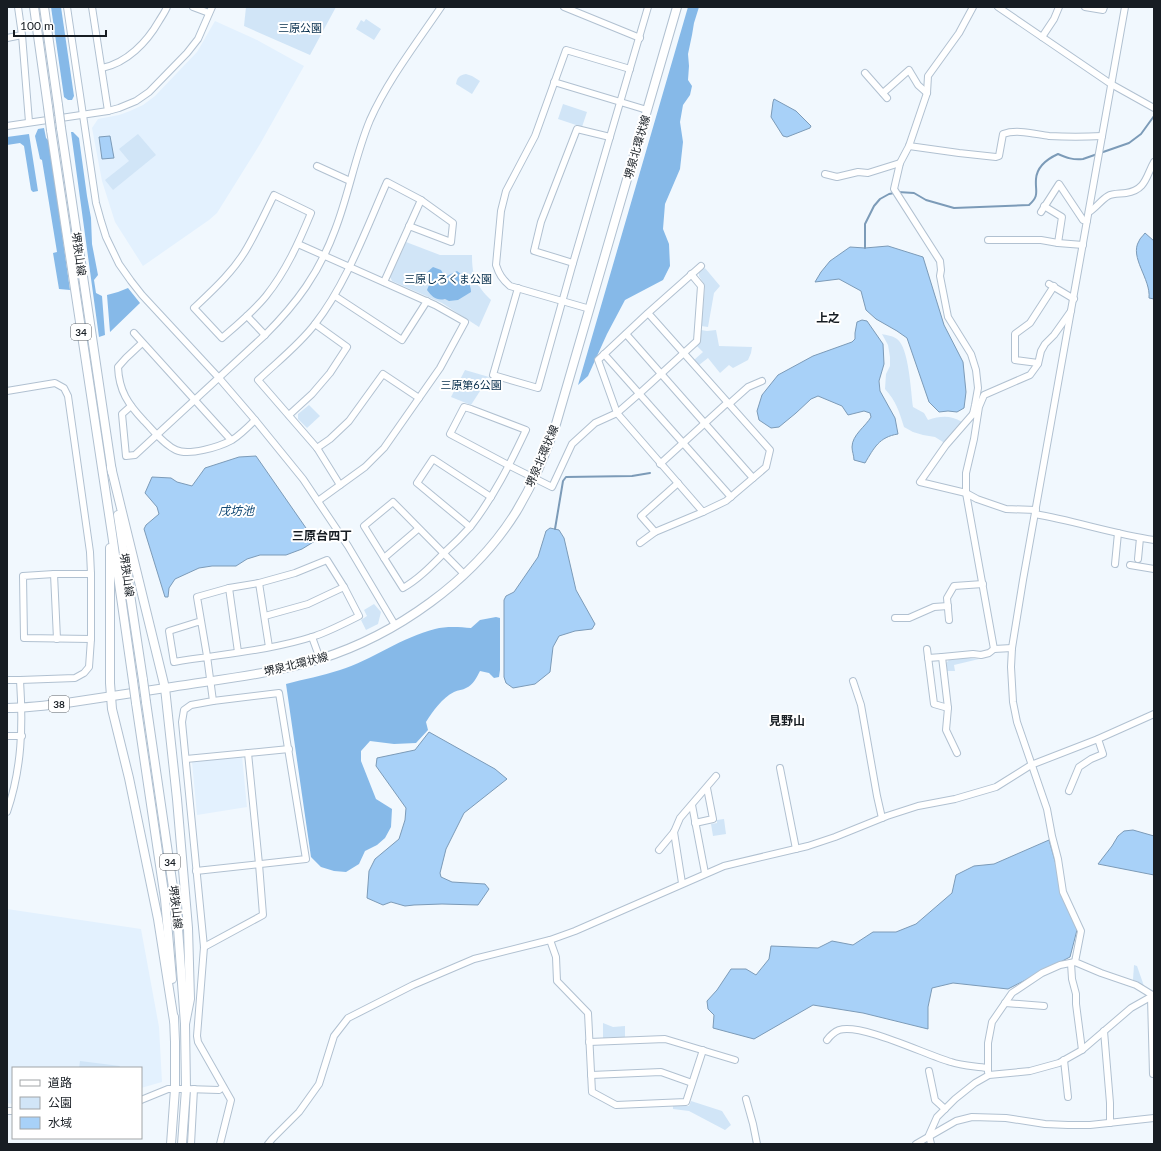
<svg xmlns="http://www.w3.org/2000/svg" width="1161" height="1151" font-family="Lato,'Noto Sans JP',sans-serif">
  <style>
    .built { fill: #e3f1fe }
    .green { fill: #d1e5f7 }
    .forest { fill: #86b9e8 }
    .water { fill: #a8d1f8; stroke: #7c9bb8 }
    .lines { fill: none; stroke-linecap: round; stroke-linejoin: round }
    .stream { stroke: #7c9bb8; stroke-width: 2 }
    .minor-casing { stroke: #b1c1d1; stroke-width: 8 }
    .major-casing { stroke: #b1c1d1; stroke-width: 10 }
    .minor { stroke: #fff; stroke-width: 6 }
    .major { stroke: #fff; stroke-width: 8 }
    .major-bridge-casing { stroke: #b1c1d1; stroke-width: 10; stroke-linecap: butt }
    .major-bridge { stroke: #fff; stroke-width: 8 }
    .labels { text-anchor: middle; stroke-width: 4; stroke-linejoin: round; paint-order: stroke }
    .shield { fill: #fff; stroke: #5d6165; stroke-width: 1 }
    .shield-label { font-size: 10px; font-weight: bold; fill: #171d23 }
    .park-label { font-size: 11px; fill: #042c4a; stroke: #fff }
    .street-label { font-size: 11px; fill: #171d23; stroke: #fff }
    .neighbourhood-label { font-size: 12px; font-weight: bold; fill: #171d23; stroke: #fff }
    .water-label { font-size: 12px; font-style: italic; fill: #134b77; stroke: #fff }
  </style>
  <rect width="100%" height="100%" fill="#f1f8fe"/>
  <!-- built -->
  <g class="built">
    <path d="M215 21 257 40 304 66 260 144 217 213 209 220 143 266 115 222 102 181 92 128 98 119 119 115 130 111 143 105 155 96 197 52Z"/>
    <path d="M242 756 247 807 197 815 192 762Z"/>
    <path d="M7 909 141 929 159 1027 162 1082 141 1088V1068H13V1104L7 1103Z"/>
  </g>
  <!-- green -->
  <g class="green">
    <path d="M246 7H336L310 55 244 26Z"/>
    <path d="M366 19 381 29 374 40 356 29 361 20 364 22Z"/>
    <path d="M466 74 472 76 480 81 472 94 456 84C457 78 459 75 466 74Z"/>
    <path d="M563 104 587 112 582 127 558 119Z"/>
    <path d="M138 134 156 155 113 190 105 180 129 161 119 149Z"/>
    <path d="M406 242 440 255H472C472 277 476 285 491 300L479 327 442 303 392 281 390 277Z"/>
    <path d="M705 268 720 286 714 293 708 327 701 326 705 286 699 276V272Z"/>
    <path d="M701 330 707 331 716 330 719 346 752 347 751 353 748 360 733 368 729 365 720 373 708 358 699 365 694 360 703 352 696 345 699 342Z"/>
    <path d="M882 334C886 335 893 336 897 339 909 347 911 393 913 407L924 413 928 420C941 416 950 415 962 422L946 442H943L935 437 923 435 913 432 904 427C899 411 896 401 885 389L886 374 890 366V357L888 345Z"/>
    <path d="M465 370 489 377 471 405 451 397Z"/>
    <path d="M309 405 320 416 307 428 298 419V414Z"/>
    <path d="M374 604 381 612 378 624 366 630 361 620 367 616 364 610Z"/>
    <path d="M966 658 979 659 954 665 955 671H947L946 663 949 660Z"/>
    <path d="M724 819 726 834 713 836 711 824 717 823V820Z"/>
    <path d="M1134 965 1137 966 1144 986 1133 980Z"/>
    <path d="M603 1023 613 1027 625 1026V1037L603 1038Z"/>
    <path d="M80 1061 120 1066 119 1068H79Z"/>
    <path d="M691 1101 722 1111 731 1125 725 1130 689 1111 673 1109V1106H689Z"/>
  </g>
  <!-- forest -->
  <g class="forest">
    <path d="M51 7H61L74 96 72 100H68L64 97Z"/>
    <path d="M688 7H699L694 23 692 35 688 54 689 66 688 80 692 86 690 95 683 105 680 122 683 142 680 169 665 204 663 229 669 244 670 266 663 280 625 300 607 334 588 376 578 385Z"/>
    <path d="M44 128 46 138 49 141 70 290 59 289 53 253 57 252 42 160 40 159 35 136 38 129Z"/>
    <path d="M71 132H73L79 138 87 196 91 218 92 244 98 275 94 280 96 293 102 296 105 335 99 337Z"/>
    <path d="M29 134 38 191 33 192 31 190 24 146 20 143 7 145V137Z"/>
    <path d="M433 267 441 270 445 277 457 271C465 277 471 283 471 292L458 300 449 301 445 299C437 301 432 297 427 290L429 285 424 278 426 273Z"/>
    <path d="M128 288 140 303 110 332 107 295 118 292Z"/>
    <path d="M496 617 500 618V670L499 677 494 678 489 673 480 671C477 677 473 685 466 688 463 690 458 690 454 692 442 698 433 711 426 722L428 730 416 743 394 744 370 741 361 751V761L376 799 392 809 391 827 385 838 377 845 365 851 359 864 346 872 334 871 321 867 311 857 286 684C304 679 322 676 340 670 372 660 402 637 435 629 446 626 460 627 471 628L480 620Z"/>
  </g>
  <!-- water -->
  <g class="water">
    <path d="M774 99 796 111 811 126 810 128 787 137 783 136 771 117 773 102Z"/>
    <path d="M110 136 114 158 102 159 99 137Z"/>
    <path d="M1145 233 1154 241V299L1149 298C1151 279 1129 257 1139 241 1140 238 1143 236 1145 233Z"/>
    <path d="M888 246 923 257 944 325 963 362 966 392 964 408 957 412 948 411 939 412 929 402 907 338 897 331 876 319 866 310 861 291 839 279 815 282 821 272 830 261 850 247 865 248Z"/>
    <path d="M862 320 867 321 883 344 884 364 879 381 880 391 895 418 898 434C879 437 874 448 865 463L854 460C854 456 852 451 852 447 852 435 866 426 871 417L870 413 864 411 848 415 842 406 818 396 811 399 796 413 779 427 771 428 759 420 757 411 762 395 778 375 813 356 852 342 855 339V333L857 322Z"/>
    <path d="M256 456 315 541 302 549 286 555H260L247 559 236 566H212L199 568 175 579 169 588 168 597H165L144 529 146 525 159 514 157 507 145 493 152 477 171 478 177 482 192 486 205 468 239 457Z"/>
    <path d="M550 528 559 530 564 538 576 590 595 624 592 629 575 631 559 636 553 647 550 672 535 684 513 688 506 683 504 677V600L506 596 514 592 538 557 546 531Z"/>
    <path d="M429 732 495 769 507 779 464 813 446 849 440 873 441 877 452 882 485 884 489 889 478 905 442 904 414 905 405 906 391 902 383 905 367 898 369 871 375 859 399 839 405 820 406 808 376 766 377 758 415 750Z"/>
    <path d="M1133 830 1154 836V875L1098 864 1112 846 1118 836 1124 831Z"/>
    <path d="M1049 840 1057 868 1077 930 1070 957 1008 989 953 983 932 988 928 1007V1029L863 1013 813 1005 754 1039 713 1028 714 1015 708 1009 707 1001 717 990 731 969H746L756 975 769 959 771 946 818 948 832 941 853 945 873 932H896L916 924 952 893 956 875 974 866 994 864Z"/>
  </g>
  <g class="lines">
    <!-- stream -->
    <g class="stream">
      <path d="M898 192 914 193 926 200 954 208 1029 205C1040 195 1035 192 1036 179 1037 166 1047 159 1058 154 1067 158 1073 160 1083 159L1129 143 1141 134 1154 116"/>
      <path d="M865 248V224L874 206 880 199 889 194 894 193"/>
      <path d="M555 529 563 481 566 477 632 476 650 473"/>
    </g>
    <!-- minor casing -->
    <g class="minor-casing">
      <g id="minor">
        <path d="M18 7 22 35 29 122"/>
        <path d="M67 7 96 203 101 221 106 237 119 264 131 281 142 295 219 378 255 420 303 479 348 546 395 625"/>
        <path d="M92 7 108 111"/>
        <path d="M193 7 209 13"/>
        <path d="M564 7 640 38"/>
        <path d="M973 7 959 33 928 76 927 93 909 146 900 163 894 189 940 261 941 270 940 276 948 317 971 354 976 370 978 388 975 405 973 414"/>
        <path d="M998 7 1111 84 1154 108"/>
        <path d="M1085 7 1103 10 1104 7"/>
        <path d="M1125 7 1023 580 1012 648 1011 667 1013 702 1017 722 1047 809 1052 836 1058 859 1063 892 1081 931 1075 962 1101 973 1136 985 1154 996"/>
        <path d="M1042 37 1054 19 1059 7"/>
        <path d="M7 38 22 35"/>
        <path d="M102 68C127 63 147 42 159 21 162 16 165 12 167 7"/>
        <path d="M865 73 887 98"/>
        <path d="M554 82 647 110"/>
        <path d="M883 93 909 70 918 85 927 93"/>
        <path d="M7 126 108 111 119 108 136 101 149 92 187 53 198 39 212 7"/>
        <path d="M909 146 959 153 996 157 999 156 1003 134C1017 129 1034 134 1049 136 1067 137 1084 137 1102 136"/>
        <path d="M317 166 350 181"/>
        <path d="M825 174 837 177 858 172 868 173 900 163"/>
        <path d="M274 195 311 213C299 242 286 271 266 296 253 312 237 325 222 338L194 308C213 290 234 271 247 248 257 231 265 213 274 195Z"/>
        <path d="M1044 206 1062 217 1058 243"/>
        <path d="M1041 212 1059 184 1083 220 1087 221"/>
        <path d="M1089 212C1096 208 1101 200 1108 196 1113 193 1121 194 1126 193 1146 190 1146 176 1154 162"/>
        <path d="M988 240H1041L1058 243 1083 245"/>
        <path d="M298 244 435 305 465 322 440 368 384 448 365 467 318 501"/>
        <path d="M573 263 534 251 541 222 577 129 610 137"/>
        <path d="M384 282 421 200"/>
        <path d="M1049 284 1074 299"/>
        <path d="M518 288 493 375 538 388 573 263 648 7"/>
        <path d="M335 296 402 340 427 301"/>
        <path d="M590 309 510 286C502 279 499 274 496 265L501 211 506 191 535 136 566 50 630 69"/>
        <path d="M648 313 770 450 766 467 726 501 703 512 617 413 598 360 648 313 701 266"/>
        <path d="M247 316 265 335"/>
        <path d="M134 333 231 440"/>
        <path d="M626 334 753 478"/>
        <path d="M142 343 126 358 118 367C119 391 128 404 144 421 153 430 163 444 176 450 189 456 219 447 232 440 240 435 248 427 255 420"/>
        <path d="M604 354 731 497"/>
        <path d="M1038 363 1015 360V334L1030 323 1054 286"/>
        <path d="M7 391 55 383 64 388 68 396 90 552 91 574V639L89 667 84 673 75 678 20 680H7"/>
        <path d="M729 404 748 387 762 381"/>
        <path d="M131 406 122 414 126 456 135 455 265 335C297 303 319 273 335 230 349 194 355 156 370 120 388 80 416 44 441 7"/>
        <path d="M289 415 312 394 330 373 347 347 315 324"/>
        <path d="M976 415 973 414 946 445 920 482 966 493 977 499 1006 509 1036 510"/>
        <path d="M317 448 330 439 349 421 383 374 419 398"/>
        <path d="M660 464 727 403"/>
        <path d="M340 485 317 448 258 380C277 362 299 345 315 324 347 283 366 229 387 182L421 200 453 223 451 242 409 226"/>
        <path d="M1035 514C1075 521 1114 534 1154 540"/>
        <path d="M470 527 417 483 433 459 491 497"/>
        <path d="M418 529 384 558 403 588C419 579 432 565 445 552 454 544 463 535 471 526 494 496 510 464 526 430L471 409 464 407 450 434 510 466 552 487 572 444 595 423 617 413 640 393 697 341 701 286 691 274"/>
        <path d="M655 532 641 516 678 483"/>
        <path d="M640 543 655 532 703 512"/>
        <path d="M384 558 364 526 393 502 464 574"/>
        <path d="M1138 559 1140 538"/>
        <path d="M1115 564 1118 533"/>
        <path d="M1130 565 1154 569"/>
        <path d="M54 574 57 639"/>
        <path d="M259 583 269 647"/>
        <path d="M229 588 238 652"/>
        <path d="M265 616 308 604 344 587"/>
        <path d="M895 618H909L934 607 948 606"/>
        <path d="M949 620 947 598 954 586 983 584"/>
        <path d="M201 621 169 631 174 662C220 654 269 651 315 636 330 631 345 623 359 616L344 587 327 560 295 573 259 583 229 588 197 597 207 656 213 701 191 705 184 710 182 722 204 947 197 1036 198 1042 231 1100 220 1144"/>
        <path d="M312 637 320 659"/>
        <path d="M91 639 24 638 23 576 54 574H91"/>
        <path d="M927 649 934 704 948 708"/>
        <path d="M994 649 966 493V473L974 439 979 407 984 395 1030 375 1038 364 1041 351 1045 344 1054 335 1071 311"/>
        <path d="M928 658 942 657"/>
        <path d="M853 681 861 705 877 796 882 818"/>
        <path d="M7 736H22"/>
        <path d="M957 753 946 730 948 708 942 657 973 654 981 655 989 653 994 649 1012 648"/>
        <path d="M186 759 289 749"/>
        <path d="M780 768 796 849"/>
        <path d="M1069 791 1079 767 1091 759 1103 754 1098 739"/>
        <path d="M692 805 705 873"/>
        <path d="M7 812C22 768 23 726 20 680"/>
        <path d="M695 823 713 819 707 788"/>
        <path d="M674 832 682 883"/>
        <path d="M659 850 674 832 680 818 716 776"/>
        <path d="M196 871 306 859 279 693 213 701"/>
        <path d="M550 940 556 957 557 981 588 1013 592 1092 616 1105 686 1102 703 1050"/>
        <path d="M204 947 263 915 259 864 248 753"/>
        <path d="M1071 963 1072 979 1076 994V1004L1082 1050"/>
        <path d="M1151 997 1153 1074"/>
        <path d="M1005 1003 1044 1006"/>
        <path d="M1104 1031 1110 1103V1123"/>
        <path d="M827 1040C830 1036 834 1032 839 1030 862 1023 926 1055 951 1062 962 1066 975 1066 987 1068"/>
        <path d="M589 1042 665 1039 735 1060"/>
        <path d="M1064 1060 1068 1097"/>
        <path d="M929 1071 935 1100 945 1109"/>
        <path d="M988 1072V1043L992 1022 1012 993 1042 973 1060 965 1075 962"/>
        <path d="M591 1075 661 1072 692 1083"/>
        <path d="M746 1099 753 1124 757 1144"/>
        <path d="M141 1100 168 1089H186L219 1090 223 1087"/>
        <path d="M7 1111H13"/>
        <path d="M191 1144 194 1089"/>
        <path d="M268 1144 272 1139 299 1112 319 1084 334 1036 348 1018 413 985 474 959 550 940 575 931 724 866 808 846 835 837 887 816 918 806 955 799 996 787 1031 765 1098 739 1154 714"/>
        <path d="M916 1144 956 1121 972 1117 1006 1118 1045 1124 1068 1125H1090L1154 1118"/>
        <path d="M931 1144 929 1135 937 1117 955 1099 975 1083 989 1075 1030 1071 1059 1063 1082 1050 1131 1008 1154 995"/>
      </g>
    </g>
    <!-- major casing -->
    <g class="major-casing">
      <g id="major">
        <path d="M34 7 48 107"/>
        <path d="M44 7 58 105"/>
        <path d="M61 128 112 472"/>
        <path d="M51 130 112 534 133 681"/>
        <path d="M111 467 165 688 177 799 188 928 190 999 185 1024"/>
        <path d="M118 515 143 680"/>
        <path d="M110 548V683L112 709 129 778 158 919 174 1021"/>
        <path d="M146 702 177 915 185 1024 186 1089 182 1144"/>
        <path d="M136 703 165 899 172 979"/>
        <path d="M7 708C29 708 51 705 73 702 106 697 139 692 172 687 222 679 272 674 320 659 396 635 473 581 516 512 533 484 546 454 556 424L677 7"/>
        <path d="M171 1144 175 1089V1042L174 1017"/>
      </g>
    </g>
    <!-- minor -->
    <use href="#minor" class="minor"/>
    <!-- major -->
    <use href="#major" class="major"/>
    <!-- major-bridge casing -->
    <g class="major-bridge-casing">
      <g id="major-bridge">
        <path d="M58 105 61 128"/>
        <path d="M48 107 51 130"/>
        <path d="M143 680 146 702"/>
        <path d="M133 681 136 703"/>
      </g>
    </g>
    <!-- major-bridge -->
    <use href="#major-bridge" class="major-bridge"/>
  </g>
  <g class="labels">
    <!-- shield labels -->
    <g class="shield">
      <rect x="71" y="324" width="20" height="16" rx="3"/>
      <rect x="49" y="696" width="20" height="16" rx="3"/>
      <rect x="160" y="854" width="20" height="16" rx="3"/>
    </g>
    <g class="shield-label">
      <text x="81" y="336">34</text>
      <text x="59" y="708">38</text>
      <text x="170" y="866">34</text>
    </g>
    <!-- park labels -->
    <g class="park-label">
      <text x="300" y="32">三原公園</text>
      <text x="448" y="283">三原しろくま公園</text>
      <text x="471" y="389">三原第6公園</text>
    </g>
    <!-- street labels -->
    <g class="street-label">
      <text transform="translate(637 147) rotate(-74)" y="4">堺泉北環状線</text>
      <text transform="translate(79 254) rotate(82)" y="4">堺狭山線</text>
      <text transform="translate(542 456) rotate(-67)" y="4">堺泉北環状線</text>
      <text transform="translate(127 575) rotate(82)" y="4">堺狭山線</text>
      <text transform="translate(296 664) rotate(-14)" y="4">堺泉北環状線</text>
      <text transform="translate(176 907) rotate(83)" y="4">堺狭山線</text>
    </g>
    <!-- neighbourhood labels -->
    <g class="neighbourhood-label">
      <text x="828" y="322">上之</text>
      <text x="322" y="540">三原台四丁</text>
      <text x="787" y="725">見野山</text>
    </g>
    <!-- water labels -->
    <g class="water-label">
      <text x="236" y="515">戌坊池</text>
    </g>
  </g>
  <!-- border -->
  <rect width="1161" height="1151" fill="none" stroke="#171d23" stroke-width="16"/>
  <!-- legend -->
  <rect x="12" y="1067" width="130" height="72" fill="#ffffff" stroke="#a2a5a7"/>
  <rect x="20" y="1080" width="20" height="6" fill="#ffffff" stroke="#a2a5a7"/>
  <text x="48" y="1087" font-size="12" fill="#171d23">道路</text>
  <rect x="20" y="1097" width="20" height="12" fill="#d1e5f7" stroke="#a2a5a7"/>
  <text x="48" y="1107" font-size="12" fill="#171d23">公園</text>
  <rect x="20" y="1117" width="20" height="12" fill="#a8d1f8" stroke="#a2a5a7"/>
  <text x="48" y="1127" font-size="12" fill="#171d23">水域</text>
  <!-- scale -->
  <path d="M14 30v6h92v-6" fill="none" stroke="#171d23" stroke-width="2"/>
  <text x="20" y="30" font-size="12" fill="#171d23" stroke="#ffffff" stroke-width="3" paint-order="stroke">100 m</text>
</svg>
